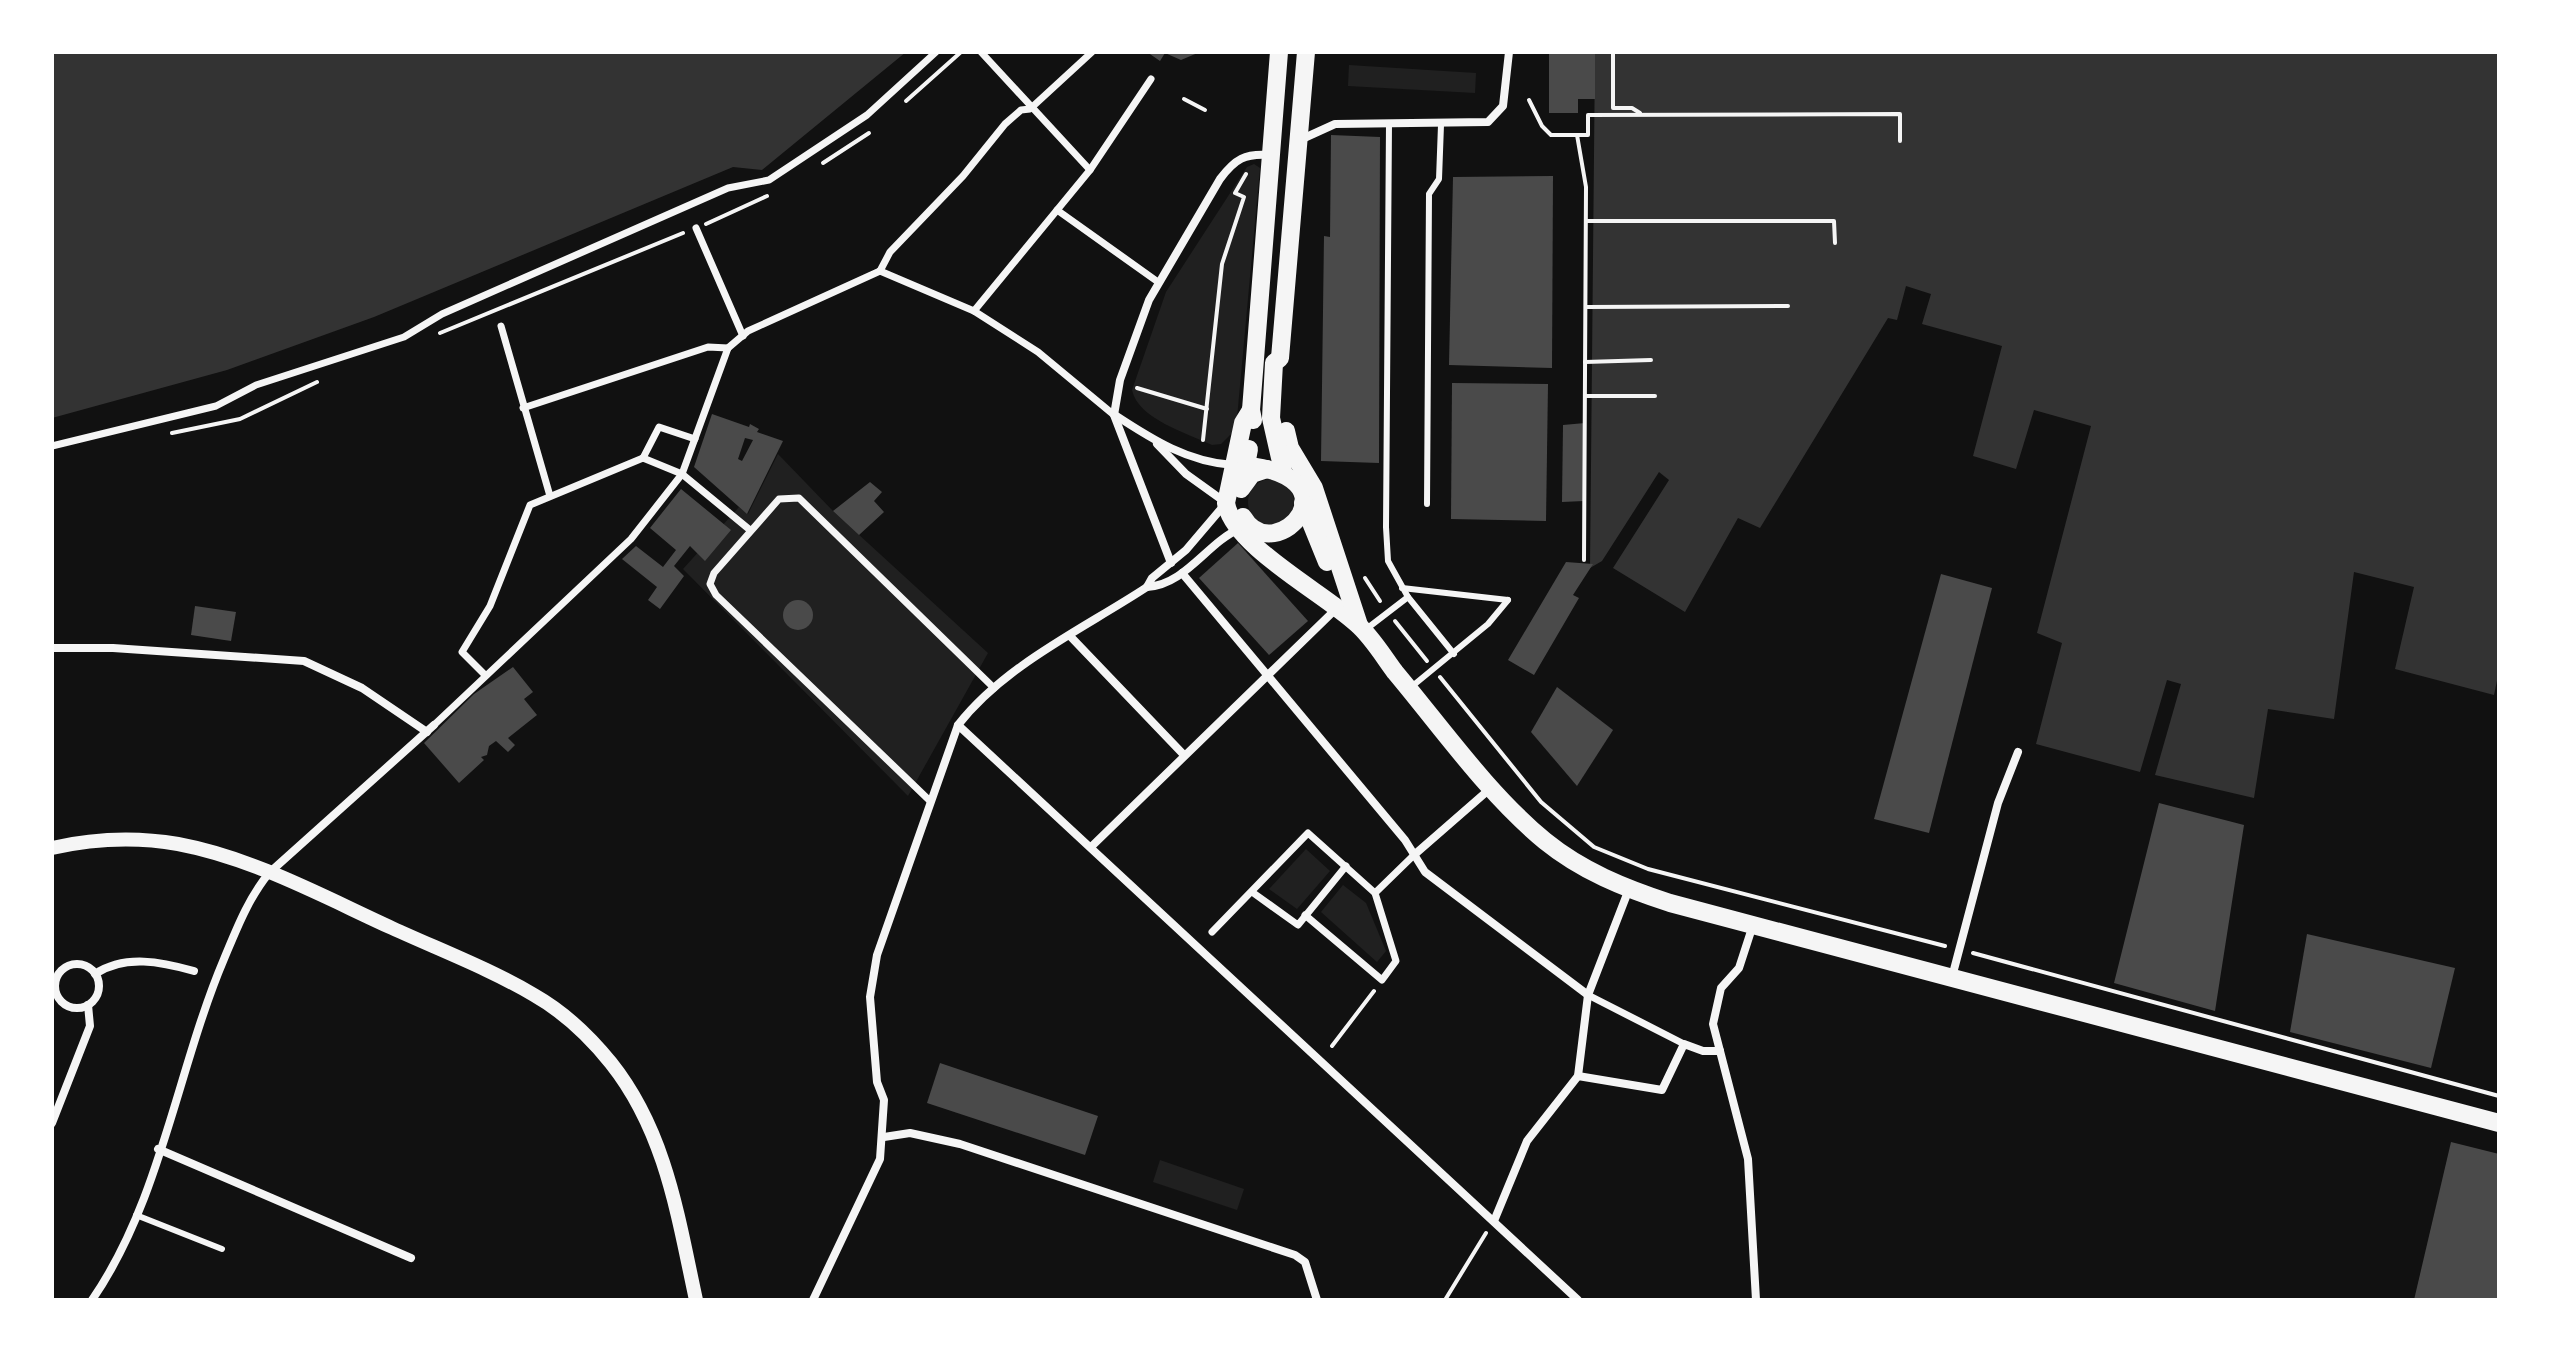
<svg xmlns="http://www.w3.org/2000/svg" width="2551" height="1352" font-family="Montserrat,sans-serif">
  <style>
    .green { fill: #202020 }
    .water { fill: #333 }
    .building { fill: #4a4a4a; fill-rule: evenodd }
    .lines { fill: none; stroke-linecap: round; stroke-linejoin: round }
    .path { stroke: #f5f5f5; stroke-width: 4 }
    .service { stroke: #f5f5f5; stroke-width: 6 }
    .pedestrian { stroke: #f5f5f5; stroke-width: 7 }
    .minor { stroke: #f5f5f5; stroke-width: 8 }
    .tertiary { stroke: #f5f5f5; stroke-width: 14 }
    .primary { stroke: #f5f5f5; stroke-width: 18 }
  </style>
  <rect width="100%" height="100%" fill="#111"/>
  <!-- green -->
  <g class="green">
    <path d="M1349 65 1476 73 1475 93 1348 86Z"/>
    <path d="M1254 164 1260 168 1236 429 1221 444 1212 445C1187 433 1138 419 1132 390L1166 292 1247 167Z"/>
    <path d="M778 454 833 511 988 653 908 796 683 569 739 507 748 514Z"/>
    <circle cx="1271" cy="502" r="23"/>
    <path d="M1306 849 1330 871 1297 909 1269 889Z"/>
    <path d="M1343 885 1366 903 1386 951 1377 962 1321 912Z"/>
    <path d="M1160 1160 1244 1189 1237 1210 1153 1182Z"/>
  </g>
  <!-- water -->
  <g class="water">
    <path d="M52 52H906L762 170 733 167 374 317 227 370 52 418Z"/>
    <path d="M1595 52H2499V671L2494 695 2395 669 2414 587 2354 572 2334 719 2268 709 2254 798 2155 775 2181 684 2167 680 2140 772 2036 744 2062 643 2037 633 2091 426 2034 410 2016 469 1973 456 2002 346 1922 324 1931 294 1906 286 1897 320 1888 318 1760 528 1738 518 1685 612 1613 568 1669 480 1659 472 1602 561 1590 568Z"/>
  </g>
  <!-- building -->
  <g class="building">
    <path d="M1147 52H1200L1181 60 1165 53 1160 61Z"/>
    <path d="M1549 52H1595V99H1578V113H1549Z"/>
    <path d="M1331 135 1380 137 1379 463 1321 461 1324 236 1330 237Z"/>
    <path d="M1553 176 1552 368 1449 365 1453 177Z"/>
    <path d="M1452 383 1548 384 1546 521 1451 519Z"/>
    <path d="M712 414 749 427 750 424 759 429 757 432 783 441 747 514 694 467ZM745 438 753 440 742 461 738 459Z"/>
    <path d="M1585 423 1584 501 1562 502 1563 425Z"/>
    <path d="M870 482 882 492 874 501 884 512 859 535 833 511Z"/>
    <path d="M681 489 731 530 705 561 690 546 674 566 684 576 660 609 648 600 657 587 622 559 636 546 663 567 676 550 650 528Z"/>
    <path d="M1238 543 1308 621 1269 655 1199 578Z"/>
    <path d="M1566 562 1593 564 1573 595 1579 598 1534 675 1508 660Z"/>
    <path d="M1941 574 1992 588 1929 833 1874 819Z"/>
    <circle cx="798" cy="615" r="15"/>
    <path d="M195 606 236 612 231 641 191 635Z"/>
    <path d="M513 667 533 692 524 699 537 715 508 738 515 745 508 752 496 741 489 746 487 755 481 757 484 760 459 783 424 743 474 694Z"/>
    <path d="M1557 687 1613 730 1577 786 1531 732Z"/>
    <path d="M2159 803 2244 825 2215 1011 2114 983Z"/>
    <path d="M2307 934 2455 968 2431 1068 2290 1032Z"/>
    <path d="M940 1063 1098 1116 1085 1155 927 1103Z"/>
    <path d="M2451 1142 2499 1154V1300H2414Z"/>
  </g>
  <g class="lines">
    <!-- path -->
    <g class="path">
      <path d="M1613 52V108H1632L1640 113"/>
      <path d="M1184 99 1205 110"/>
      <path d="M1529 100 1542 126 1551 135H1577"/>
      <path d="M906 101 961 52"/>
      <path d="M823 163 869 133"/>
      <path d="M1586 221H1834L1835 243"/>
      <path d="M706 224 767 196"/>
      <path d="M1586 307 1788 306"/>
      <path d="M440 333 683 233"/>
      <path d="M1585 362 1651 360"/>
      <path d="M1137 388 1207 409"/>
      <path d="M1586 396H1655"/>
      <path d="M172 433 240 419 317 382"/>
      <path d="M1203 440 1222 264 1244 197 1235 193 1246 174"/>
      <path d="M1584 560 1586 187 1577 135H1588V115L1900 114V141"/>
      <path d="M1365 578 1380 601"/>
      <path d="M1395 621 1427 661"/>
      <path d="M1440 677 1541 802 1594 847 1648 869 1945 946"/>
      <path d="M1973 953 2499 1096"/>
      <path d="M1332 1046 1374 991"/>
      <path d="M1445 1300 1486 1233"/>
    </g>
    <!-- service -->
    <g class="service">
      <path d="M1427 504 1429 194 1439 179 1441 125"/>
      <path d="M1402 588 1508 600"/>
      <path d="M1408 597 1454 654"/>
      <path d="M1365 630 1408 597 1388 561 1386 527 1389 124"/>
      <path d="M1410 688 1488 624 1508 600"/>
      <path d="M136 1215 222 1249"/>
    </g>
    <!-- pedestrian -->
    <g class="pedestrian">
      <path d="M981 52 1090 170"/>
      <path d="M1057 210 1158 282"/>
      <path d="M696 228 743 336"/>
      <path d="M880 271 890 252 963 176 1005 124 1021 110 1030 109 1092 52"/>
      <path d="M880 271 974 311 1038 352 1114 415"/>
      <path d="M974 311 1090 170 1151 79"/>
      <path d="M501 326 550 496"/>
      <path d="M523 408 708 347 728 348"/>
      <path d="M52 446 216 406 256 385 404 337 442 314 728 188 769 180 867 115 936 52"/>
      <path d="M643 458 682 474 750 530"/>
      <path d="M643 458 659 427 695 439"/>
      <path d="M485 675 462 652 490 606 530 505 643 458"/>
      <path d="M434 725 631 539 682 474 728 348 748 331 880 271"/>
      <path d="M929 800 716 595 710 584 714 573 779 499 799 498 994 688"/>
      <path d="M1252 892 1298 925 1346 866"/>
      <path d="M1305 915 1382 980 1396 961 1375 893 1414 855"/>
      <path d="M1212 932 1308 833 1375 893"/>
      <path d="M1588 995 1684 1044"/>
    </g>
    <!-- minor -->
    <g class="minor">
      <path d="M1302 139 1335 124 1488 122 1503 106 1509 52"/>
      <path d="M1115 415C1153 440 1188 462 1233 465"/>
      <path d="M1157 444 1186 474 1225 502"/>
      <path d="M1171 563 1114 415 1120 380 1149 300 1220 179C1235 159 1245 153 1270 155"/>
      <path d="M1182 573 1405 840 1425 872 1588 995"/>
      <path d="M1147 587C1185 585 1207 543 1239 529"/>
      <path d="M1070 636 1183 754"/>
      <path d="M52 648H113L304 661 362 688 427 732"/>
      <path d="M958 725 1578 1300"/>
      <path d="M1091 847 1337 608"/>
      <path d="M1414 855 1492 787"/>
      <path d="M1753 925 1739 968 1721 988 1713 1024 1748 1159 1756 1300"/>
      <circle cx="77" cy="986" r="22"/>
      <path d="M95 974C125 954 162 962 194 971"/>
      <path d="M1952 977 1998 803 2018 752"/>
      <path d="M1578 1076 1662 1090 1684 1044 1703 1051H1720"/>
      <path d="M52 1123 90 1026 88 1005"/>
      <path d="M884 1137 910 1133 960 1144 1295 1255 1305 1262 1317 1300"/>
      <path d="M158 1149 411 1258"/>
      <path d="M1494 1221 1527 1141 1578 1076 1588 995 1629 889"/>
      <path d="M92 1300C161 1200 177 1070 224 959 237 928 248 899 269 873L434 725"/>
      <path d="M813 1300 880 1159 884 1100 877 1082 870 997 877 955 958 725C1006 664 1083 629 1147 587L1152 578 1186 550 1226 503"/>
    </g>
    <!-- tertiary -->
    <path class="tertiary" d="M52 848C92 839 137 837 178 844 253 858 324 897 392 928 440 950 490 969 534 995 564 1012 590 1037 611 1063 666 1132 678 1217 696 1300"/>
    <!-- primary -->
    <g class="primary">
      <path d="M1251 410 1243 423 1226 503C1233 546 1324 593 1357 624 1372 637 1383 656 1395 672 1442 728 1488 794 1545 841 1582 871 1624 888 1670 903L2499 1123"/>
      <path d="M1253 420 1251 410 1279 52"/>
      <path d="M1286 431 1290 448 1314 488 1359 625"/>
      <path d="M1236 465C1366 472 1275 572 1243 517"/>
      <path d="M1283 471 1271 418 1274 363 1280 358 1306 52"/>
      <path d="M1242 486 1249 449"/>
      <path d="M1241 489 1252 474 1267 469"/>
      <path d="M1303 503 1327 562"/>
    </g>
  </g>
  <!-- border -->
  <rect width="2551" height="1352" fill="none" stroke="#ffffff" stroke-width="108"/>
</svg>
